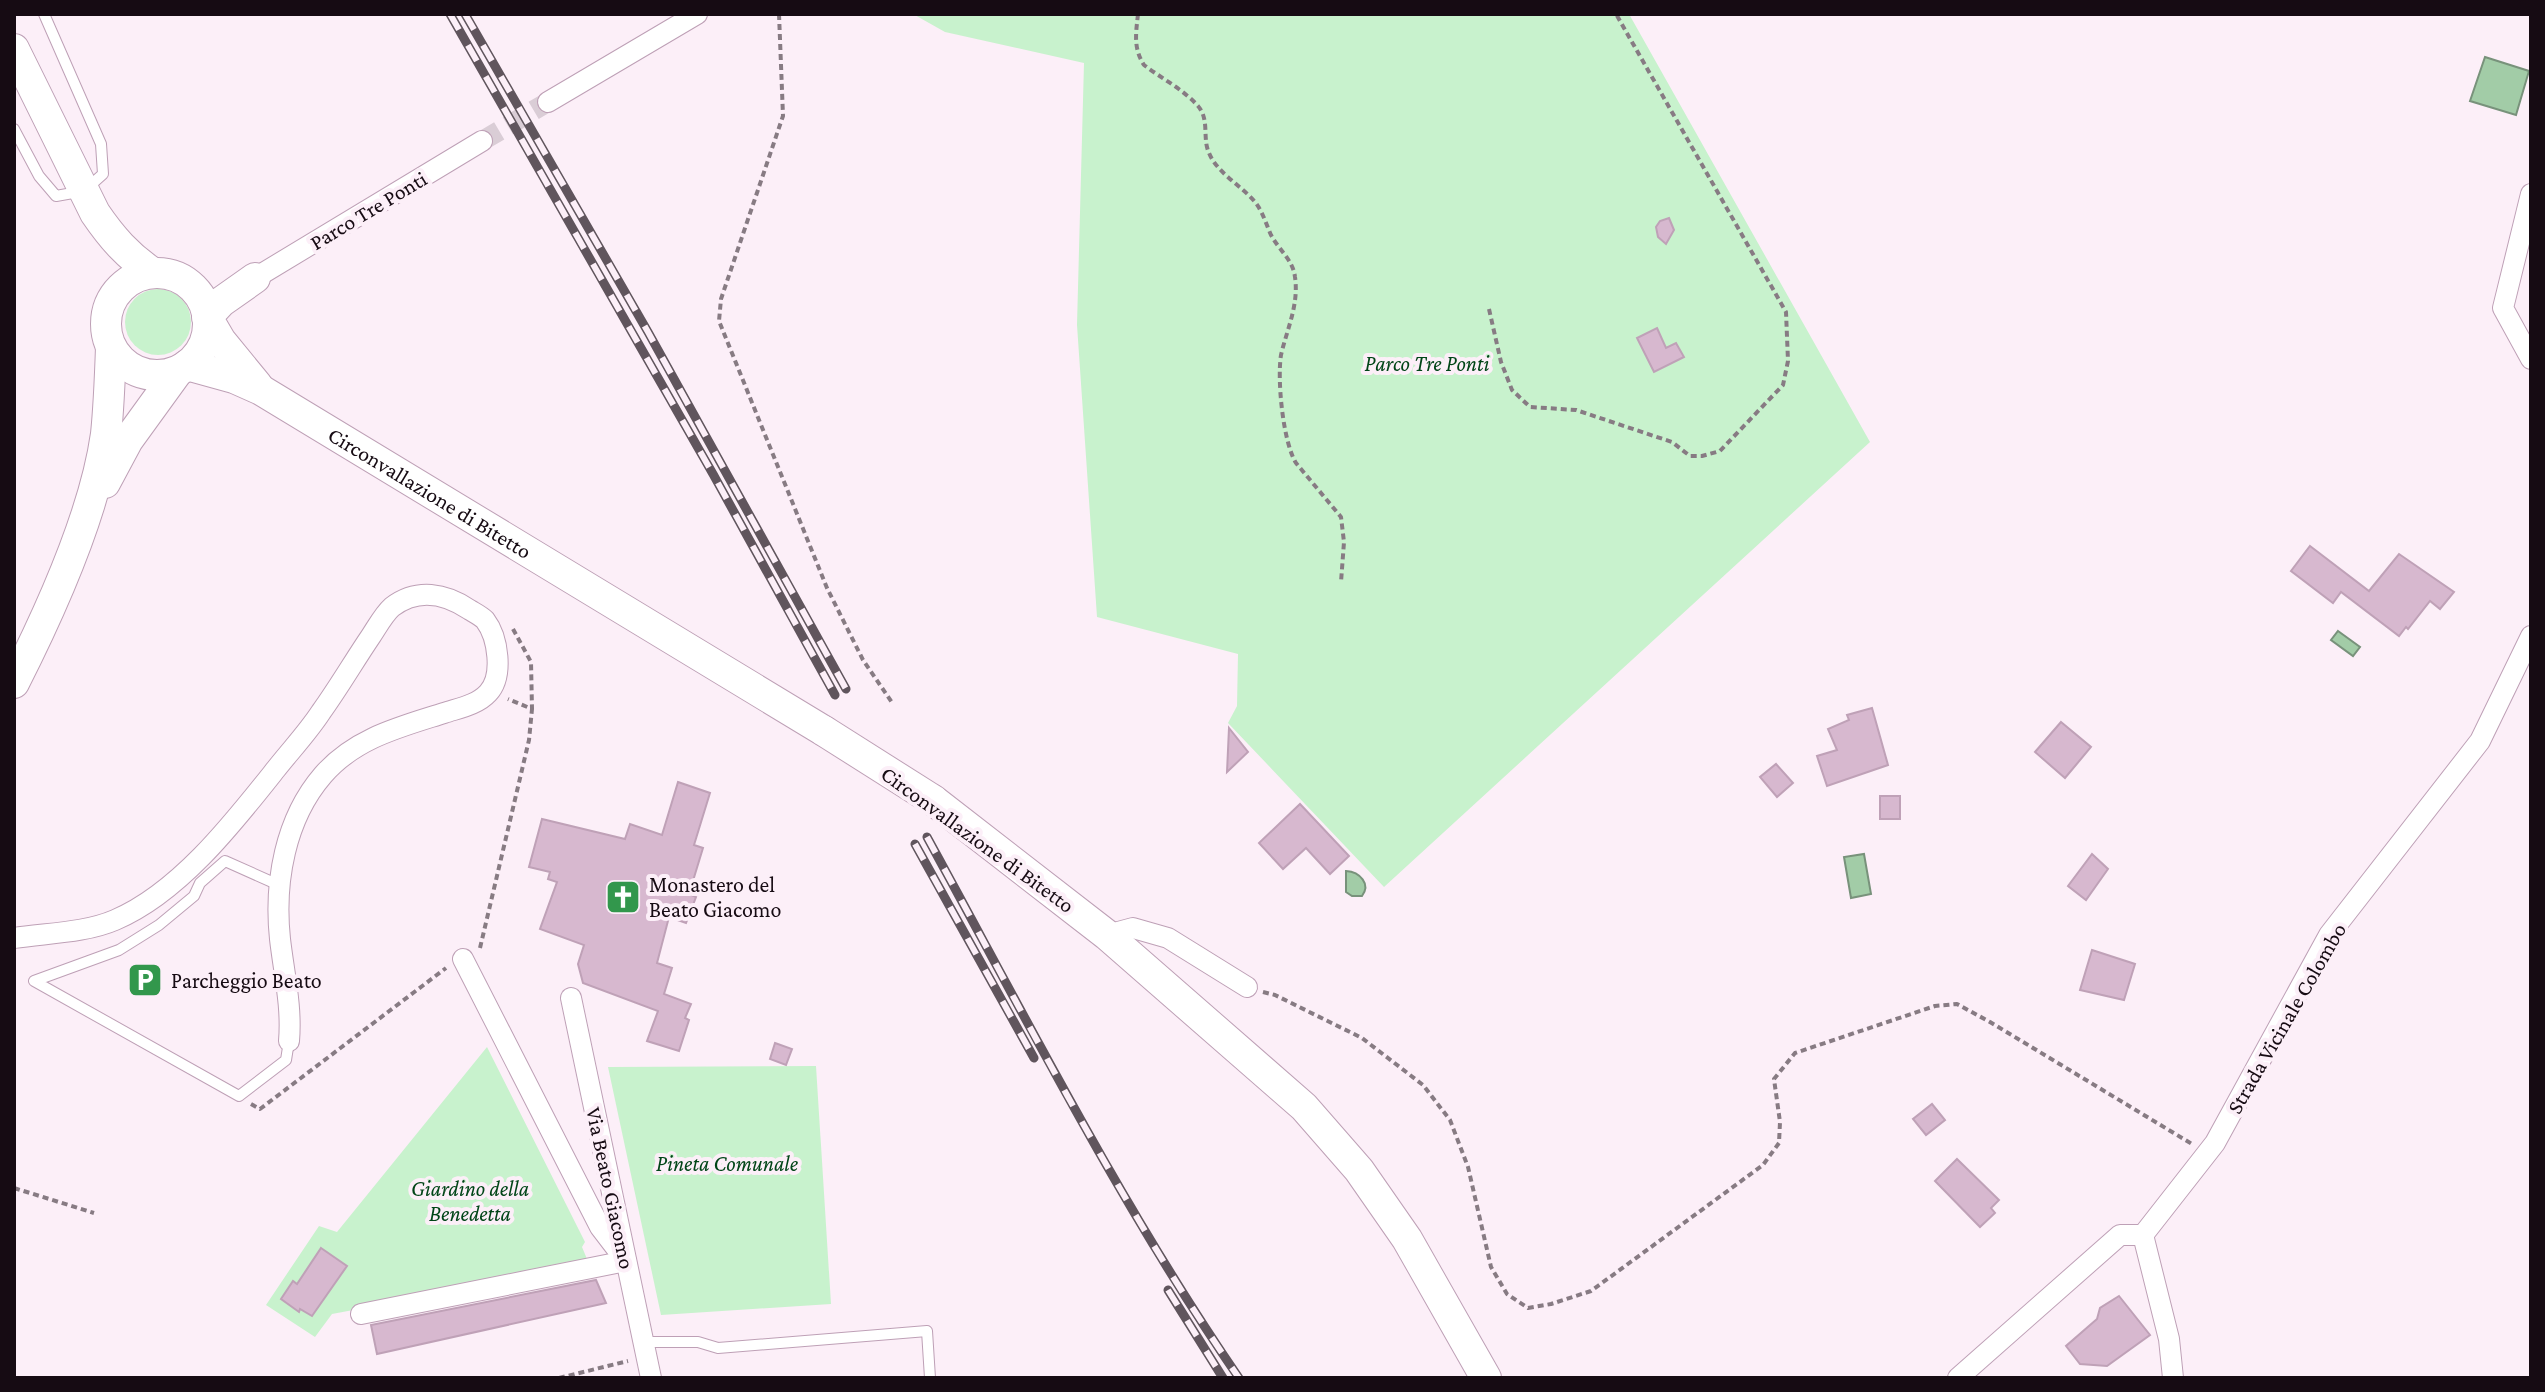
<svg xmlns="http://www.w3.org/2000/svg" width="2545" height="1392" font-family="'Crimson Pro',serif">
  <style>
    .green { fill: #c8f2cd }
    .water { fill: #a2cca7; stroke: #78927b; stroke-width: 2 }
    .building { fill: #d7b8cf; stroke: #bfa1b7; stroke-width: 2 }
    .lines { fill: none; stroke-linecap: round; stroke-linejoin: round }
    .minor-tunnel { stroke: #dacdd6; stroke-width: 20; stroke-dasharray: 20 10; stroke-linecap: butt }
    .service-casing { stroke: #bea0b6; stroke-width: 12 }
    .minor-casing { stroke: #bea0b6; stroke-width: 22 }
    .secondary-casing { stroke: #bea0b6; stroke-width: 32 }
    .path { stroke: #877b83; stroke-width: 4; stroke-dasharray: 6 4; stroke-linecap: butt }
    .service { stroke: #fff; stroke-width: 10 }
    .minor { stroke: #fff; stroke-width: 20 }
    .secondary { stroke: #fff; stroke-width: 30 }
    .rail-casing { stroke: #60555d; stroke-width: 9 }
    .rail { stroke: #fceff8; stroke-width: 6; stroke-dasharray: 18; stroke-linecap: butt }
    .secondary-bridge-casing { stroke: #bea0b6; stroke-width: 32; stroke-linecap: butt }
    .secondary-bridge { stroke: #fff; stroke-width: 30 }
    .labels { text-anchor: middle; stroke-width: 8; stroke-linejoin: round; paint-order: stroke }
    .street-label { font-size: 22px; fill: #160b13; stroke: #fceff8 }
    .park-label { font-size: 22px; font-style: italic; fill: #004517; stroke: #fceff8 }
    .poi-label { font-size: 22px; fill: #160b13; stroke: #fceff8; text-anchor: start }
  </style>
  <rect width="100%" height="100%" fill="#fceff8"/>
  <!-- green -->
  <g class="green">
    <path d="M913 14H1629L1870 442 1384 887 1228 723 1237 706 1238 654 1097 617 1077 325 1084 63 945 32Z"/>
    <circle cx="158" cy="322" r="33"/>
    <path d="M487 1047 585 1242 582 1247 587 1259 582 1267 332 1314 315 1337 266 1305 319 1226 337 1232Z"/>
    <path d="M816 1066 831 1304 661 1315 608 1067Z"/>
  </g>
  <!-- water -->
  <g class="water">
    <path d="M2485 57 2529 71 2516 115 2470 101Z"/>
    <path d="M2338 631 2360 647 2353 656 2331 640Z"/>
    <path d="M1864 854 1871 894 1851 898 1844 857Z"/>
    <path d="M1346 871C1360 872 1371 884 1362 896H1352L1346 892Z"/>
  </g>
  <!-- building -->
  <g class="building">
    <path d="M1669 218 1674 230 1666 244 1658 237 1656 227 1660 221Z"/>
    <path d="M1657 328 1666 348 1676 343 1684 357 1654 372 1637 338Z"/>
    <path d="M2310 546 2369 591 2399 554 2454 592 2440 609 2430 601 2408 629 2406 627 2399 636 2341 592 2333 603 2291 571Z"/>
    <path d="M1872 708 1888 765 1827 786 1817 756 1837 750 1828 729 1849 720 1847 715Z"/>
    <path d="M2061 722 2091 747 2065 778 2035 752Z"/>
    <path d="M1229 728 1248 752 1227 772Z"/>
    <path d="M1776 764 1793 783 1777 797 1760 777Z"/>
    <path d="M678 782 710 793 694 845 703 848 689 894 696 897 686 923 669 917 657 963 672 968 664 994 691 1004 685 1018 689 1020 679 1051 647 1041 658 1011 583 983 578 964 584 945 540 929 557 882 548 879 550 872 529 867 542 819 625 839 630 824 662 835Z"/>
    <rect x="1880" y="796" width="20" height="23"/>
    <path d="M1300 804 1349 856 1330 874 1306 848 1283 869 1259 843Z"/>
    <path d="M2092 854 2108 869 2086 900 2068 886Z"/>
    <path d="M2092 950 2135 964 2124 1000 2080 990Z"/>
    <path d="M775 1043 792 1049 786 1065 770 1059Z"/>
    <path d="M1932 1104 1945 1120 1926 1135 1913 1119Z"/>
    <path d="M1957 1159 1999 1200 1991 1208 1995 1213 1980 1227 1935 1181Z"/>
    <path d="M321 1248 347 1266 312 1316 300 1309 299 1312 281 1299 293 1281 297 1284Z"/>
    <path d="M596 1280 606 1303 377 1354 371 1325Z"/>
    <path d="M2119 1296 2150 1335 2107 1366 2080 1364 2066 1346 2097 1319 2100 1308Z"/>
  </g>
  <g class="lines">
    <!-- minor-tunnel -->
    <path class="minor-tunnel" d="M482 141 548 102"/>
    <!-- service casing -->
    <g class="service-casing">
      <g id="service">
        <path d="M14 129 39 176 56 196 84 191 103 174 101 144 44 14"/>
        <path d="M281 886 225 861 200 883 194 896 159 925 119 950 34 981 239 1096 286 1060 289 1041"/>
        <path d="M643 1342H698L718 1348 927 1331 930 1378"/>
      </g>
    </g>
    <!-- minor casing -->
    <g class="minor-casing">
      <g id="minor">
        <path d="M548 102 697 14"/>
        <path d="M2531 194 2503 308 2531 359"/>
        <path d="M255 278 482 141"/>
        <path d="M1107 935 1133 928 1168 938 1247 987"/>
        <path d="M14 938C46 933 85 933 115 920 179 893 234 822 276 769 291 750 308 732 321 712 339 687 354 661 371 636 377 627 384 614 392 607 417 588 445 593 470 610 475 613 481 616 485 620 498 637 504 676 488 693 477 705 459 708 444 713 400 727 355 738 323 775 285 819 274 882 280 939 284 974 292 1006 289 1041"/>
        <path d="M571 998 651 1378"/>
        <path d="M361 1314 626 1261 600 1227 463 959"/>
        <path d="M1958 1378 2120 1235H2143"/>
        <path d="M2173 1378 2169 1339 2143 1235 2215 1143 2329 935 2480 741 2531 636"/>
      </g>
    </g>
    <!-- secondary casing -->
    <g class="secondary-casing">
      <g id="secondary">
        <path d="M14 49 95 213C112 238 128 256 153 273"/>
        <circle cx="157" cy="324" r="51"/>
        <path d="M255 278 221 302 207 317 221 341 257 385"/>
        <path id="s1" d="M187 365 234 378 261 390 824 731"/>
        <path d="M105 483 128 440 178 371"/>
        <path d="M14 683C50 612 95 512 106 434 109 405 110 376 111 347"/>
        <path d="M933 800 1107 935 1304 1107 1359 1170 1407 1239 1486 1378"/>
      </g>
    </g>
    <!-- path -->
    <g class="path">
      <path d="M779 14 783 116 721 299 719 321 827 588 863 660 893 704"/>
      <path d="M1138 14C1136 33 1133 48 1144 65 1161 78 1184 90 1198 106 1210 120 1202 138 1209 153 1217 173 1242 186 1255 202 1263 212 1266 224 1271 235 1279 250 1293 260 1295 277 1299 305 1287 329 1281 355 1277 380 1283 442 1296 463L1341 517 1344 542 1341 582"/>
      <path d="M1489 309 1501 362 1512 390 1530 407 1576 410 1672 442 1690 456H1702L1720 451 1783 385 1788 361 1786 312 1616 14"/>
      <path d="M513 629 531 662 532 709"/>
      <path d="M480 948 529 740 532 709 508 699"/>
      <path d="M1263 992 1275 995 1362 1038 1423 1085 1450 1120 1468 1167 1491 1267 1507 1294 1528 1308 1551 1304 1591 1291 1763 1165 1779 1143 1780 1122 1774 1079 1795 1053 1935 1006 1957 1004 1990 1022 2192 1144"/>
      <path d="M251 1104 260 1109 446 968"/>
      <path d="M14 1188 94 1213"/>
      <path d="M559 1378 628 1361"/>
    </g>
    <!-- service -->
    <use href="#service" class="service"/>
    <!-- minor -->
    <use href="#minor" class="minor"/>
    <!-- secondary -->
    <use href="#secondary" class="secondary"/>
    <!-- rail casing -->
    <g class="rail-casing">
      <g id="rail">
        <path d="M450 14 713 474 835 695"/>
        <path d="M465 14 648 332 846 689"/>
        <path d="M927 837C1026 1018 1122 1208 1239 1378"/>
        <path d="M915 844 1034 1058"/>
        <path d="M1168 1290 1223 1378"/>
      </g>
    </g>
    <!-- rail -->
    <use href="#rail" class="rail"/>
    <!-- secondary-bridge casing -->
    <g class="secondary-bridge-casing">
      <path id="secondary-bridge" d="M824 731 933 800"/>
    </g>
    <!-- secondary-bridge -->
    <use href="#secondary-bridge" class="secondary-bridge"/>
  </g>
  <!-- icons -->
  <defs>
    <g id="church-square" transform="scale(1.8)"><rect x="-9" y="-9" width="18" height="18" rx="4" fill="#32974c" stroke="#fceff8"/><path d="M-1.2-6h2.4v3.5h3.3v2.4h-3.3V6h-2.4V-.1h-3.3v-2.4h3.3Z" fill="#fff"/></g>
    <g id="parking-square" transform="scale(1.8)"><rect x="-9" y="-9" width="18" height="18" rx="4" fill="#32974c" stroke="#fceff8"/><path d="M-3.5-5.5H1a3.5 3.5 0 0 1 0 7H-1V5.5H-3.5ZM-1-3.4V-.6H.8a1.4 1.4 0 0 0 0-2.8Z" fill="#fff"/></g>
  </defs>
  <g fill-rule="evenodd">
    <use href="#church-square" x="623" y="897"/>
    <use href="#parking-square" x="145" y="980"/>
  </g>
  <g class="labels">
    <!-- street labels -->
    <g class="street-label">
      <text transform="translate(368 210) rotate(-31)" y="8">Parco Tre Ponti</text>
      <text dy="8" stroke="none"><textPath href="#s1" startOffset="276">Circonvallazione di Bitetto</textPath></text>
      <text transform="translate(978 839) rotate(36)" y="8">Circonvallazione di Bitetto</text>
      <text transform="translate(2286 1018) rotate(-60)" y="8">Strada Vicinale Colombo</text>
      <text transform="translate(611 1188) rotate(78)" y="8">Via Beato Giacomo</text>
    </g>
    <!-- park labels -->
    <g class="park-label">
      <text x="1427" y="371">Parco Tre Ponti</text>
      <text x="727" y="1171">Pineta Comunale</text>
      <text x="470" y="1196">Giardino della<tspan x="470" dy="25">Benedetta</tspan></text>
    </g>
    <!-- poi labels -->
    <g class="poi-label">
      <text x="649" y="892">Monastero del<tspan x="649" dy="25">Beato Giacomo</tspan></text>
      <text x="171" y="988">Parcheggio Beato</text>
    </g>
  </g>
  <!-- border -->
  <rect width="2545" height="1392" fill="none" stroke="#160b13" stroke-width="32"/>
</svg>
